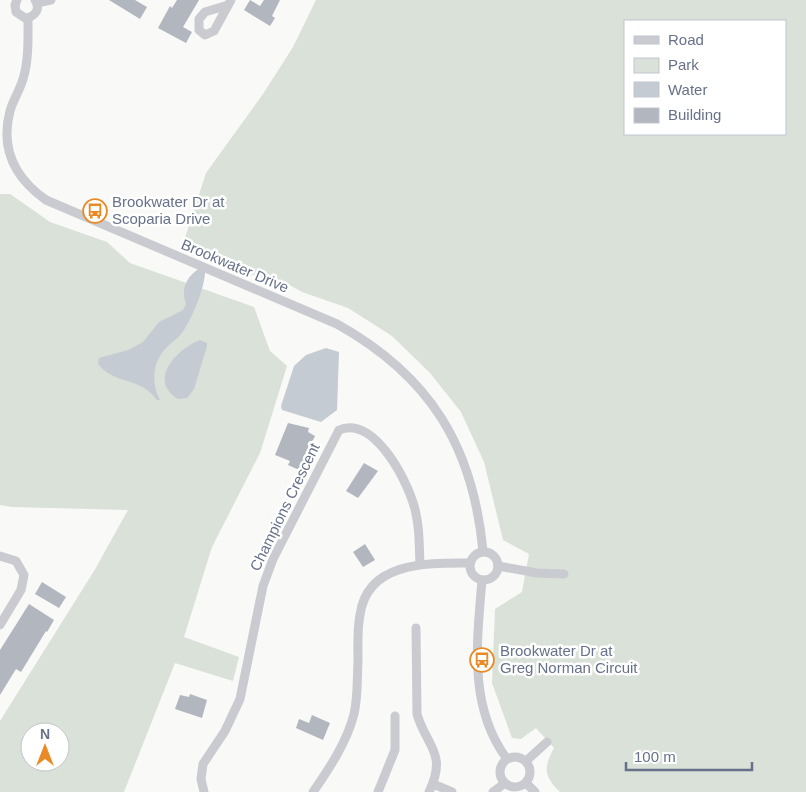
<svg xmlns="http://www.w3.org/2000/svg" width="806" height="792" font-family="Arial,sans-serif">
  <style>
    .green { fill: #d9e1d8; fill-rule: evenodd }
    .water { fill: #c5cbd2 }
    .building { fill: #b2b6bf }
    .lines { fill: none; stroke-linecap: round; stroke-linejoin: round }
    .minor { stroke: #c9cbd0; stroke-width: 9 }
    .labels { text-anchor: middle; stroke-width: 5; stroke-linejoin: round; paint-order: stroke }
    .poi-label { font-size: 15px; fill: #677189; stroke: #fff; text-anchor: start }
    .street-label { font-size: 15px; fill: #677189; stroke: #fff }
  </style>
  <rect width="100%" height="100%" fill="#f9f9f7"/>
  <!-- green -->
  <g class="green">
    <path d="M316 0H806V792H560C544 776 543 768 554 748L536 728 521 739 512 738 492 683 495 609 522 592 529 554 503 540 484 462 461 412 430 373 392 336 348 308 302 292 288 284 242 272 183 244 206 173 263 94 293 47ZM625 21H785V134H625Z"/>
    <path d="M0 194H10L50 222 107 242 130 263 254 307 270 351 287 366 260 453 212 547 184 637 239 657 233 681 175 663 124 792H0V721L94 571 128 510 12 507 0 505ZM30 732H60V762H30Z"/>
  </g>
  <!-- water -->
  <g class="water">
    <path d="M200 268 205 270C206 285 191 322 181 334 177 339 172 342 167 347 152 362 151 382 160 400H157C140 376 116 386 98 364L99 358 128 350 143 342 159 322 183 310 186 304C181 288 186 277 200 268Z"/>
    <path d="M200 340 207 343V346L194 389 187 398 178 399C147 380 177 349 200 340Z"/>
    <path d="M326 348 339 352 337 410 321 422 282 410 281 406 294 366 306 355Z"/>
  </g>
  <!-- building -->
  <g class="building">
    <path d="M109 0H135L147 7 140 19Z"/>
    <path d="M177 0H199L183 27 192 32 186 43 158 28 170 6 172 8Z"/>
    <path d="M250 0 260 6 264 0H280L272 16 275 18 270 26 244 10Z"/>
    <path d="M288 423 309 428 308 432 315 436 299 470 288 465 290 461 275 455Z"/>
    <path d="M364 463 378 471 358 498 346 491Z"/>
    <path d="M365 544 375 560 363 567 353 552Z"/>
    <path d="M42 582 66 597 59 608 35 594Z"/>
    <path d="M29 604 54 620 47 632 46 631 21 672 16 669 0 695V650Z"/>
    <path d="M190 694 207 700 202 718 175 709 180 695 189 697Z"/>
    <path d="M312 715 330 723 323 740 296 728 299 719 309 723Z"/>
  </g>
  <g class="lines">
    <!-- minor -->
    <g class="minor">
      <path d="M17 0 15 5 16 12 25 18C35 17 41 9 35 0"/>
      <path d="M37 3 51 0"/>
      <path d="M228 5 205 12 199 19V30L205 35 214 31 231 0"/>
      <path d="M28 18C28 37 29 60 23 79 20 90 13 100 10 111 0 149 15 178 46 200L337 324C430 376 473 446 483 551"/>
      <circle cx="484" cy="566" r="14"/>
      <path d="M0 556 16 561 24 575 21 590 0 625"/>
      <path d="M498 566 537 573 564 574"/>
      <path d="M482 580C477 641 468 707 507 759"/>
      <path d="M416 628 417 714C426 746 448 753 429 792"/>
      <circle cx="515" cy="772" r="15"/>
      <path d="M526 761 547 742"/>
      <path d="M526 783 535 792"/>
      <path d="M433 784 452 792"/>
      <path d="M204 792 201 779 203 764 225 731 240 699 263 586 273 559 339 430C375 414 411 486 416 514 420 531 419 547 420 564"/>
      <path d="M313 792C329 769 347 742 354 714 358 697 357 679 358 661 358 646 357 630 360 615 367 561 429 563 469 563"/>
      <path d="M378 792 395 750V716"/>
      <path d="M493 792 505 783"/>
    </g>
  </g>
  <!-- icons -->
  <defs>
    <g id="bus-ring" transform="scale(1.25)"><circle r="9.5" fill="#fff" stroke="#e98a27" stroke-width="1.5"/><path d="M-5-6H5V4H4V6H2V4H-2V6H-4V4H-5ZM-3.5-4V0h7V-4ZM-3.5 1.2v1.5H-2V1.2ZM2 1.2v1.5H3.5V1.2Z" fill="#e98a27"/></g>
  </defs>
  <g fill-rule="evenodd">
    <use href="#bus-ring" x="95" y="211"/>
    <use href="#bus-ring" x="482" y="660"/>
  </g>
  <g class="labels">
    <!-- poi labels -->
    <g class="poi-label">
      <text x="112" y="207">Brookwater Dr at<tspan x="112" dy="17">Scoparia Drive</tspan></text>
      <text x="500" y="656">Brookwater Dr at<tspan x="500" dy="17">Greg Norman Circuit</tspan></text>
    </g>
    <!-- street labels -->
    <g class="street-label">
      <text transform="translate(235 266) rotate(23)" y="5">Brookwater Drive</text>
      <text transform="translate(285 507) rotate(-64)" y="5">Champions Crescent</text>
    </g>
  </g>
  <!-- legend -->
  <rect x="624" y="20" width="162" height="115" fill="#ffffff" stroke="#c2c6d0"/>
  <rect x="634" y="36" width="25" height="8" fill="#c9cbd0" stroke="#c2c6d0"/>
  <text x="668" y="45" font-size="15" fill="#677189">Road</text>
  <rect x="634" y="58" width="25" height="15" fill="#d9e1d8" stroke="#c2c6d0"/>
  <text x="668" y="70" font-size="15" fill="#677189">Park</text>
  <rect x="634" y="82" width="25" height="15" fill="#c5cbd2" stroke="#c2c6d0"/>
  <text x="668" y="95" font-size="15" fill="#677189">Water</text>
  <rect x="634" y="108" width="25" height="15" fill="#b2b6bf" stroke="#c2c6d0"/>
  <text x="668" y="120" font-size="15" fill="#677189">Building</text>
  <!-- north arrow -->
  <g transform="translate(45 747)"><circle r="24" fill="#ffffff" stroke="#c2c6d0"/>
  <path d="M0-4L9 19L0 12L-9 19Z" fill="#e98a27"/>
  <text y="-8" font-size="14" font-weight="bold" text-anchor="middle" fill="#677189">N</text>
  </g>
  <!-- scale -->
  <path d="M626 762v8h126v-8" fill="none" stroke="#677189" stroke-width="2.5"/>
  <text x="634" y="762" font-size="15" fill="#677189" stroke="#ffffff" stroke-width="4" paint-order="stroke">100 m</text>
</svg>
